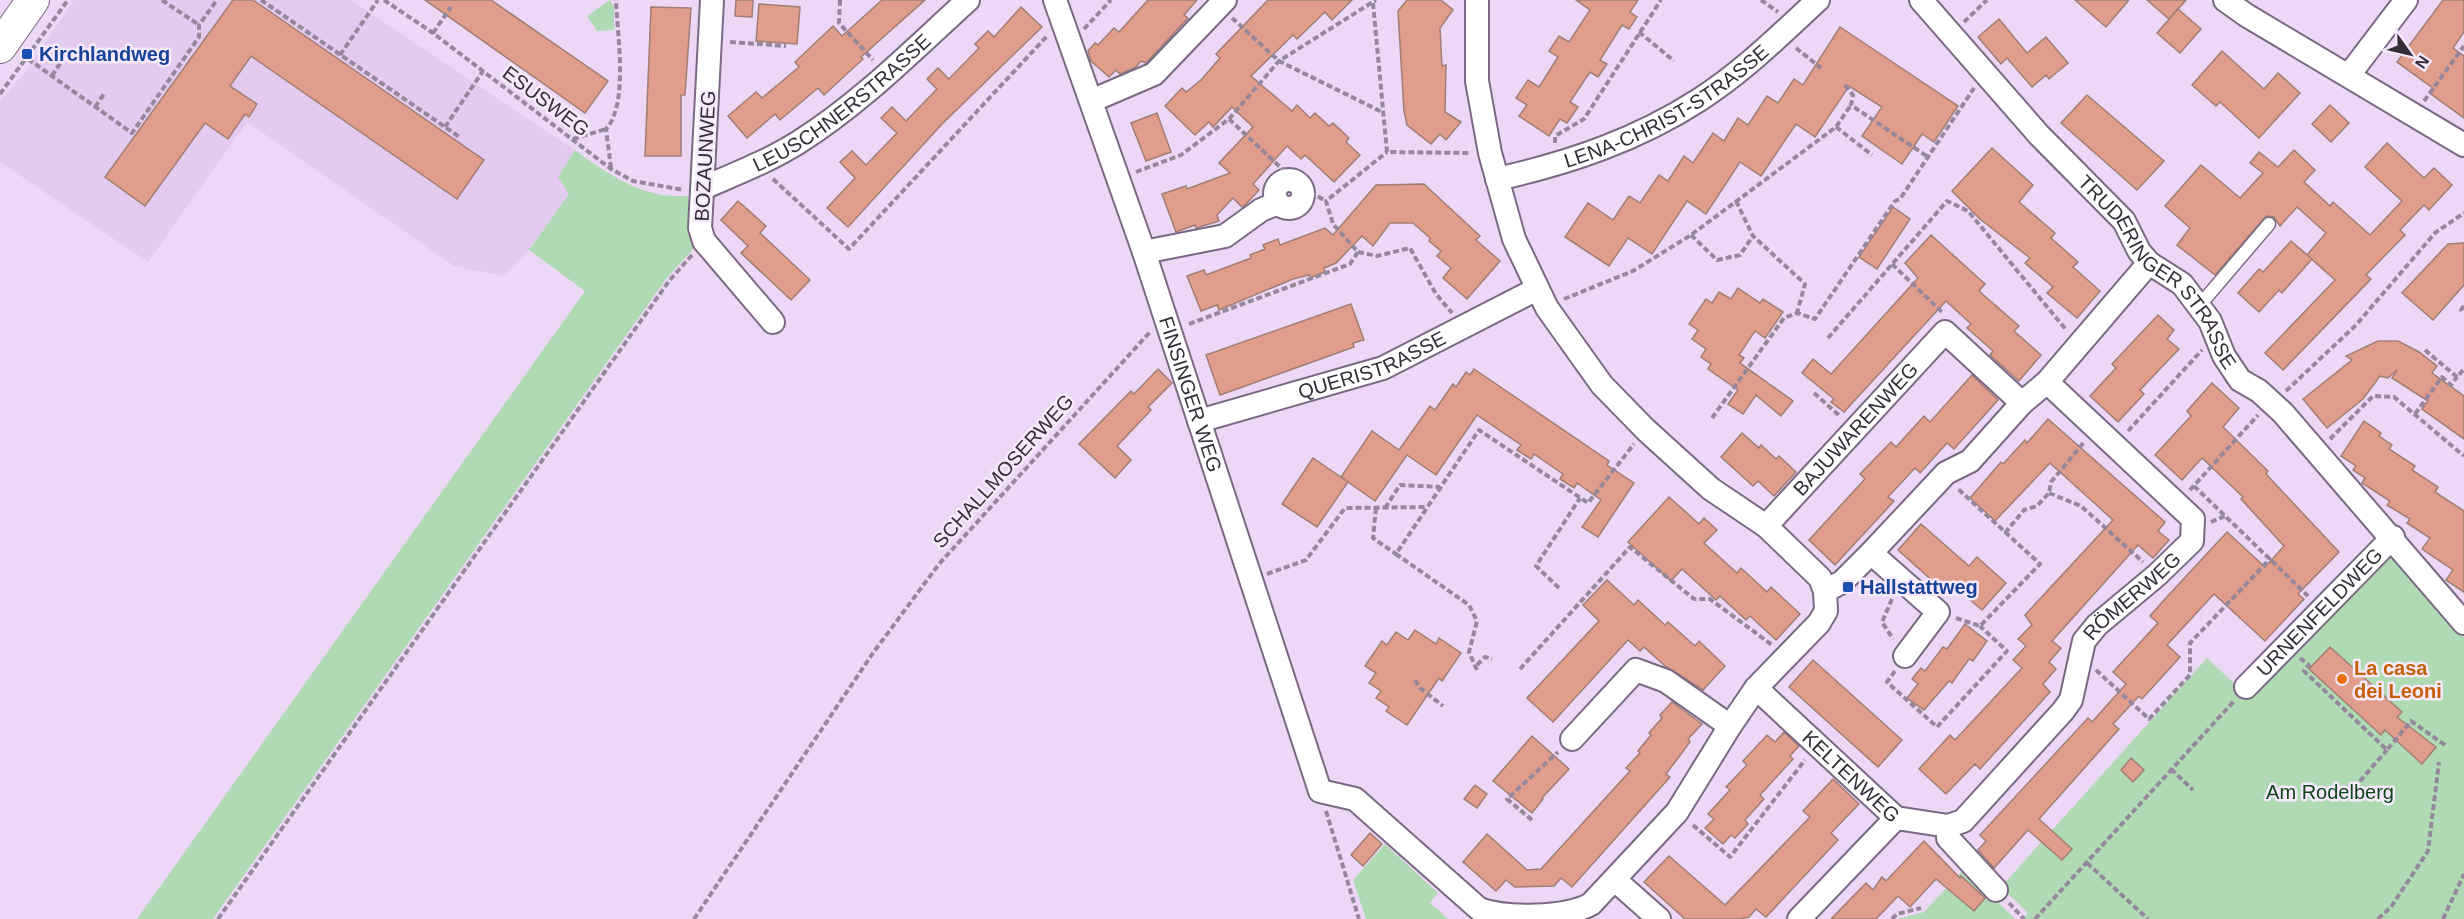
<svg xmlns="http://www.w3.org/2000/svg" width="2464" height="919" font-family="Arial,sans-serif">
  <style>
    .built { fill: #e2cbee }
    .green { fill: #b0dab4 }
    .building { fill: #e09d8b; stroke: #a17e75; stroke-width: 1.5 }
    .lines { fill: none; stroke-linecap: round; stroke-linejoin: round }
    .service-casing { stroke: #7a6983; stroke-width: 15 }
    .minor-casing { stroke: #7a6983; stroke-width: 26 }
    .secondary-casing { stroke: #7a6983; stroke-width: 34 }
    .path { stroke: #95879c; stroke-width: 4; stroke-dasharray: 6 3; stroke-linecap: butt }
    .service { stroke: #fff; stroke-width: 12 }
    .minor { stroke: #fff; stroke-width: 22 }
    .secondary { stroke: #fff; stroke-width: 32 }
    .transit-dot { fill: #1a4fb4; stroke: #f5e9fb; stroke-width: 2 }
    .food-dot { fill: #e8710a; stroke: #f5e9fb; stroke-width: 2 }
    .labels { text-anchor: middle; stroke-width: 5; stroke-linejoin: round; paint-order: stroke }
    .transit-label { font-size: 20px; font-weight: bold; fill: #164399; stroke: #f5e9fb; text-anchor: start }
    .street-label { font-size: 20px; fill: #352e39; stroke: #f5e9fb }
    .food-label { font-size: 20px; font-weight: bold; fill: #c56008; stroke: #f5e9fb; text-anchor: start }
    .park-label { font-size: 20px; fill: #0b4519; stroke: #f5e9fb }
  </style>
  <rect width="100%" height="100%" fill="#ecd8f6"/>
  <!-- built -->
  <path class="built" d="M74 0H351L575 150 558 177 569 193 529 250 503 276 454 266 247 122 148 262 0 162V102L28 68Z"/>
  <!-- green -->
  <g class="green">
    <path d="M610 0 614 6V30L597 31 587 16Z"/>
    <path d="M575 150C609 175 643 199 688 196L689 216 696 246 666 279 213 919H137L585 291 529 250 569 194 558 177Z"/>
    <path d="M2392 553 2464 636V919H2023L2028 913 2001 887 2207 658 2237 686Z"/>
    <path d="M1385 844 1438 893 1430 903 1448 919H1366L1353 880Z"/>
    <path d="M1964 869 2015 919H1897L1924 912Z"/>
  </g>
  <!-- building -->
  <g class="building">
    <path d="M233 0H253L484 160 457 199 251 56 230 86 257 104 249 117 245 114 228 139 205 123 145 206 105 177Z"/>
    <path d="M425 0H491L608 81 585 113Z"/>
    <path d="M736 0H753L752 17 735 16Z"/>
    <path d="M882 0H925L861 57 863 59 824 95 818 88 780 120 775 114 747 138 728 116 756 92 762 98 799 67 795 62 833 26 842 36Z"/>
    <path d="M1148 0H1197L1184 15 1188 18 1146 63 1141 61 1136 67 1120 74 1116 70 1109 77 1091 61 1088 51 1095 43 1098 45 1114 28 1119 32Z"/>
    <path d="M1268 0H1352L1332 20 1325 12 1297 39 1293 35 1251 76 1292 111 1297 105 1310 118 1315 113 1329 126 1333 123 1349 138 1346 142 1360 155 1334 182 1305 155 1301 159 1287 146 1253 184 1259 190 1246 204 1242 207 1233 198 1217 215 1219 221 1196 228 1195 225 1176 232 1162 194 1186 186 1187 189 1230 173 1219 163 1253 127 1232 107 1213 127 1209 122 1195 135 1165 106 1182 88 1186 92 1201 80 1220 58 1216 54Z"/>
    <path d="M1407 0H1441L1453 10 1440 28 1442 66 1446 65 1445 112 1461 122 1446 140 1440 134 1431 144 1407 125 1404 111 1398 11Z"/>
    <path d="M1576 0H1638L1630 12 1637 17 1629 29 1622 25 1600 60 1607 64 1598 77 1590 72 1570 102 1578 107 1567 123 1560 119 1549 136 1519 116 1527 105 1516 98 1528 80 1539 87 1558 57 1549 51 1559 36 1569 42 1590 10Z"/>
    <path d="M2075 0H2129L2106 27Z"/>
    <path d="M2147 0H2186L2169 19Z"/>
    <path d="M2443 0H2464V32L2453 48 2464 56V118L2431 94 2434 89 2397 62Z"/>
    <path d="M759 4 800 7 797 44 756 41Z"/>
    <path d="M651 7 691 8 685 95H681V156H645Z"/>
    <path d="M1021 7 1042 27 942 124 848 227 827 208 855 178 840 162 852 151 866 165 897 133 881 118 892 107 906 121 937 89 927 79 938 68 949 79 979 48 975 44 988 31 994 37Z"/>
    <path d="M2178 9 2201 29 2180 53 2157 33Z"/>
    <path d="M1999 19 2027 53 2046 37 2068 63 2049 79 2046 75 2032 87 2007 58 2001 64 1978 37Z"/>
    <path d="M1840 27 1958 106 1934 142 1922 134 1902 164 1862 136 1882 107 1849 86 1815 137 1796 124 1761 176 1740 162 1706 214 1687 201 1652 254 1628 238 1609 266 1565 237 1588 203 1613 220 1629 196 1640 203 1659 175 1668 181 1684 156 1693 163 1713 133 1724 141 1738 118 1748 125 1767 96 1778 103 1794 79 1803 85Z"/>
    <path d="M2222 51 2264 89 2278 73 2300 93 2259 138 2220 102 2216 106 2192 85Z"/>
    <path d="M2087 95 2164 161 2137 190 2061 123Z"/>
    <path d="M2330 105 2349 123 2331 142 2312 124Z"/>
    <path d="M1157 113 1171 152 1146 161 1131 123Z"/>
    <path d="M2387 143 2424 178 2434 168 2452 185 2429 210 2424 205 2400 230 2405 235 2366 275 2371 279 2283 370 2265 353 2335 280 2307 255 2326 233 2297 207 2280 226 2274 217 2266 216 2215 275 2177 245 2190 228 2165 206 2201 165 2240 198 2263 173 2250 163 2259 152 2278 167 2294 150 2315 170 2304 182 2330 206 2333 202 2370 235 2402 201 2365 167Z"/>
    <path d="M1992 148 2033 185 2019 202 2055 233 2051 238 2078 262 2073 267 2100 291 2077 318 2047 293 2053 287 2025 263 2030 258 1980 219 1952 191Z"/>
    <path d="M1424 184 1480 236 1476 240 1500 261 1467 299 1443 278 1451 268 1437 256 1441 251 1429 241 1430 238 1413 223H1390L1373 246 1362 236 1336 263 1324 268 1325 272 1310 278 1309 275 1293 279 1219 310 1217 305 1201 311 1187 276 1204 270 1206 275 1251 258 1250 255 1265 249 1263 245 1278 239 1280 245 1325 228 1333 235 1376 185Z"/>
    <path d="M738 201 766 226 760 233 810 280 791 300 741 253 748 246 721 220Z"/>
    <path d="M1893 207 1910 219 1877 269 1859 257Z"/>
    <path d="M1931 235 1985 284 1979 291 2019 326 2014 331 2041 355 2019 381 1990 355 1993 351 1967 328 1971 324 1946 301 1844 412 1831 402 1834 399 1802 373 1813 359 1831 374 1918 278 1905 263Z"/>
    <path d="M2291 241 2312 259 2282 293 2279 290 2259 312 2238 293 2259 269 2263 272Z"/>
    <path d="M2464 243V285L2433 320 2402 293 2448 244Z"/>
    <path d="M1738 288 1760 303 1763 299 1783 312 1765 338 1755 331 1739 355 1744 358 1740 363 1793 401 1781 416 1756 395 1743 414 1728 404 1738 390 1708 369 1711 364 1701 357 1706 349 1692 339 1698 330 1689 324 1706 299 1712 303 1719 292 1731 299Z"/>
    <path d="M1351 304 1364 340 1353 343 1354 347 1220 395 1206 355Z"/>
    <path d="M2158 315 2174 330 2167 339 2179 349 2140 390 2144 394 2118 422 2090 396 2116 368 2112 364Z"/>
    <path d="M2378 341H2398L2419 352 2437 366 2432 373 2464 396V439L2422 409 2428 401 2392 378 2397 370 2388 378 2380 376 2363 399 2327 428 2303 399 2352 360 2346 356Z"/>
    <path d="M1158 369 1172 383 1148 407 1151 410 1117 446 1131 460 1115 478 1079 444 1131 391 1134 394Z"/>
    <path d="M1474 369 1609 461 1607 465 1634 483 1598 537 1582 527 1601 500 1577 483 1574 488 1560 479 1563 474 1534 454 1531 459 1517 450 1521 445 1477 415 1436 475 1407 455 1375 501 1341 477 1372 431 1399 450 1430 406 1435 410 1453 384 1456 387 1466 372 1470 375Z"/>
    <path d="M1972 375 1998 400 1954 449 1947 443 1920 473 1915 468 1888 497 1894 501 1835 565 1809 540 1865 479 1860 474 1891 442 1896 447 1924 416 1930 422Z"/>
    <path d="M2212 383 2239 408 2223 427 2268 471 2266 474 2339 552 2298 594 2304 599 2265 641 2214 594 2167 645 2180 657 2142 699 2139 696 2113 724 2119 729 2039 819 2072 849 2062 860 2028 830 1994 868 1978 850 1986 841 1980 835 2088 718 2092 722 2126 684 2113 672 2158 623 2150 616 2165 599 2227 532 2265 567 2284 546 2241 499 2243 497 2202 458 2182 480 2155 455 2191 416 2187 411Z"/>
    <path d="M2048 419 2165 522 2158 531 2169 540 2153 558 2138 545 2052 641 2061 648 2049 662 2056 669 2043 684 2050 692 1980 769 1975 764 1946 794 1919 769 1950 735 1955 740 2022 668 2013 660 2026 646 2018 639 2032 625 2025 615 2113 520 2050 463 1995 521 1970 498 2001 462 2003 464 2025 440 2027 443Z"/>
    <path d="M2364 421 2381 433 2379 436 2392 445 2389 449 2415 466 2412 470 2438 487 2435 492 2464 511V592L2446 580 2453 570 2422 549 2430 538 2407 523 2410 519 2387 505 2390 501 2362 483 2365 478 2353 470 2356 466 2341 456Z"/>
    <path d="M1742 433 1759 448 1761 445 1776 459 1779 456 1796 472 1774 496 1758 481 1753 486 1721 457Z"/>
    <path d="M1313 458 1348 482 1317 527 1282 504Z"/>
    <path d="M1669 497 1699 524 1704 518 1717 530 1704 543 1737 573 1741 568 1767 592 1771 587 1800 614 1776 640 1750 616 1746 620 1720 596 1716 600 1682 569 1671 581 1628 542Z"/>
    <path d="M1921 524 1969 566 1977 557 2006 583 1982 610 1955 587 1948 595 1898 550Z"/>
    <path d="M1607 580 1634 605 1638 600 1665 625 1668 622 1695 646 1699 641 1725 666 1703 690 1665 666 1644 647 1640 651 1628 640 1553 722 1527 698 1599 621 1583 605Z"/>
    <path d="M1965 624 1987 641 1973 661 1969 659 1952 683 1949 681 1924 710 1907 698 1918 684 1912 679 1921 668 1925 671 1943 647 1947 649Z"/>
    <path d="M1415 630 1436 644 1439 638 1461 653 1442 681 1439 678 1407 725 1386 711 1389 707 1376 698 1381 691 1369 683 1376 673 1365 666 1382 641 1387 645 1396 632 1408 640Z"/>
    <path d="M2330 647 2402 712 2397 717 2436 747 2422 764 2385 730 2381 735 2309 669Z"/>
    <path d="M1813 660 1902 740 1878 767 1789 687Z"/>
    <path d="M1672 702 1702 724 1688 739 1690 742 1666 774 1670 777 1572 887 1561 878 1554 886 1515 887 1506 880 1496 891 1463 862 1487 834 1527 870 1541 869 1630 771 1626 768 1640 753 1638 751 1651 735 1649 733 1662 718 1660 715Z"/>
    <path d="M1784 732 1799 746 1790 756 1793 759 1760 795 1764 799 1745 820 1748 824 1735 838 1731 835 1723 844 1705 828 1714 819 1708 814 1730 790 1726 787 1747 765 1743 761 1767 735 1775 742Z"/>
    <path d="M1532 736 1569 769 1542 798 1543 799 1532 813 1493 781Z"/>
    <path d="M2131 758 2144 770 2133 782 2121 770Z"/>
    <path d="M1833 779 1859 804 1831 833 1838 840 1766 917 1756 909 1749 917 1741 919H1685L1644 882 1669 856 1725 905 1810 817 1803 811Z"/>
    <path d="M1475 785 1487 794 1477 808 1464 799Z"/>
    <path d="M1370 833 1382 844 1363 866 1351 855Z"/>
    <path d="M1924 841 1960 878 1961 876 1985 898 1974 911 1936 879 1910 907 1898 896 1876 919H1831L1866 883 1873 890 1882 877 1886 881Z"/>
  </g>
  <g class="lines">
    <!-- service casing -->
    <g class="service-casing">
      <path id="service" d="M2199 306 2269 224"/>
    </g>
    <!-- minor casing -->
    <g class="minor-casing">
      <g id="minor">
        <path d="M712 0 700 228 704 241 773 322"/>
        <path id="s1" d="M1055 0 1144 252 1320 791 1355 799 1479 909C1505 919 1566 918 1591 904L1677 812 1730 726 1756 688 1819 623 1826 611 1825 591 1820 578 1766 526 1711 489 1646 430 1602 385 1547 308 1514 239 1490 153 1477 81V0"/>
        <path id="s2" d="M1921 0 2039 135 2124 221 2139 251 2149 263 2182 284 2210 321 2224 356 2240 380 2259 391 2283 413 2464 623"/>
        <path d="M2225 0 2246 15 2464 145"/>
        <path d="M2349 75 2406 0"/>
        <path d="M1091 101 1154 74 1225 0"/>
        <path id="s3" d="M1497 179C1569 163 1637 140 1699 100 1743 72 1780 35 1818 0"/>
        <circle cx="1289" cy="194" r="14"/>
        <path id="s4" d="M703 188C735 174 769 161 799 142 861 103 914 49 968 0"/>
        <path d="M1144 252 1225 236 1261 210 1278 203"/>
        <path id="s5" d="M1199 421 1383 368 1537 289"/>
        <path id="s6" d="M1766 526 1945 332 2022 403"/>
        <path d="M1825 591 1842 582 1871 553"/>
        <path d="M1905 656 1938 612 1871 553 1946 473 1970 461 2022 403 2047 382 2149 263"/>
        <path id="s7" d="M2246 687 2393 537"/>
        <path id="s8" d="M1756 688 1896 818"/>
        <path d="M1572 739 1636 670 1666 681 1730 726"/>
        <path id="s9" d="M1896 818 1948 826 1963 821 2063 711 2071 700 2084 641 2097 625 2157 575 2192 541 2193 519 2047 382"/>
        <path d="M1948 826V838L1996 890"/>
        <path d="M1615 880 1659 919"/>
        <path d="M1799 919 1896 818"/>
      </g>
    </g>
    <!-- secondary casing -->
    <g class="secondary-casing">
      <path id="secondary" d="M0 47 33 0"/>
    </g>
    <!-- path -->
    <g class="path">
      <path d="M162 0 199 25"/>
      <path d="M261 0 461 138"/>
      <path d="M384 0 433 33 611 169 633 181 684 190"/>
      <path d="M840 0 839 23 873 60"/>
      <path d="M1761 0 1778 12"/>
      <path d="M1373 3 1387 152 1470 153"/>
      <path d="M1232 18 1279 61 1382 112"/>
      <path d="M1964 22 1987 0"/>
      <path d="M1084 29 1111 0"/>
      <path d="M1639 32 1674 61"/>
      <path d="M433 33 451 7"/>
      <path d="M730 42 786 46"/>
      <path d="M1796 48 1821 68"/>
      <path d="M340 55 378 0"/>
      <path d="M28 59 132 133 199 37V25L217 0"/>
      <path d="M52 76 61 62"/>
      <path d="M1845 85 1853 95 1851 105 1928 157"/>
      <path d="M0 94 68 0"/>
      <path d="M2424 101 2464 46"/>
      <path d="M95 107 104 94"/>
      <path d="M1229 119 1295 181"/>
      <path d="M445 127 483 71"/>
      <path d="M1836 127 1872 155"/>
      <path d="M573 139 606 129"/>
      <path d="M1555 143V136L1584 119 1661 0"/>
      <path d="M611 168 606 129C629 104 617 33 616 0"/>
      <path d="M1136 172 1181 155 1229 119 1279 61 1376 0"/>
      <path d="M773 179 849 249 1047 36"/>
      <path d="M1302 188 1326 201"/>
      <path d="M1736 201 1753 236 1805 284 1797 313"/>
      <path d="M1691 235 1717 260 1740 255 1753 236"/>
      <path d="M1358 252 1377 256 1410 248 1436 294 1452 313"/>
      <path d="M1892 264 1943 313"/>
      <path d="M1564 299 1633 271 1691 235 1836 127 1851 105"/>
      <path d="M2464 306 2461 310 2464 313"/>
      <path d="M1189 324 1350 264 1358 252 1333 224 1326 201 1387 152"/>
      <path d="M1828 338 1947 201 1968 211 2067 331"/>
      <path d="M2425 350 2457 377 2464 369"/>
      <path d="M2286 391 2356 325 2435 233 2464 213"/>
      <path d="M1814 393 1841 417"/>
      <path d="M2415 414 2442 377 2451 385 2457 377"/>
      <path d="M1712 418 1784 318 1797 313 1815 319 1895 201 1900 199 1974 88"/>
      <path d="M2128 431 2202 350"/>
      <path d="M2330 439 2373 396 2394 397 2464 456"/>
      <path d="M2194 486 2308 596"/>
      <path d="M2190 490 2258 415"/>
      <path d="M2049 493 2081 506 2143 562"/>
      <path d="M1376 508 1373 538 1396 554"/>
      <path d="M1385 508 1400 485 1440 487"/>
      <path d="M2211 522 2225 516"/>
      <path d="M2005 533 2024 510 2037 506 2049 493 2051 482 2085 441"/>
      <path d="M1267 574 1306 560 1345 508 1427 507"/>
      <path d="M1559 588 1536 566 1580 498"/>
      <path d="M1892 599 1882 622 1893 639"/>
      <path d="M1956 618 1980 626 2040 564 1957 488"/>
      <path d="M2300 658 2309 665 2304 671 2387 750 2411 721 2445 745"/>
      <path d="M1477 665 1485 657 1492 659"/>
      <path d="M1520 669 1630 547 1694 599H1710L1772 645"/>
      <path d="M1477 670 1469 652 1477 621 1469 605 1396 554 1479 430 1588 503 1634 444"/>
      <path d="M2096 670 2149 719 2190 675V643L2271 558"/>
      <path d="M1895 671 1887 682 1937 727 2007 651 1980 626"/>
      <path d="M1415 680 1420 688 1443 706"/>
      <path d="M2171 769 2193 790"/>
      <path d="M2354 788 2387 750"/>
      <path d="M1326 811 1359 919"/>
      <path d="M1532 820 1507 799 1558 752"/>
      <path d="M1693 825 1730 857 1805 760"/>
      <path d="M2087 863 2148 919"/>
      <path d="M2009 903 2024 919"/>
      <path d="M218 919 669 281 692 255"/>
      <path d="M694 919 873 653 939 564 1150 332"/>
      <path d="M1892 919 1897 914 1921 908"/>
      <path d="M2035 919 2235 700"/>
      <path d="M2378 919 2391 907 2428 851 2439 762"/>
      <path d="M2443 919 2464 874"/>
    </g>
    <!-- service -->
    <use href="#service" class="service"/>
    <!-- minor -->
    <use href="#minor" class="minor"/>
    <!-- secondary -->
    <use href="#secondary" class="secondary"/>
  </g>
  <!-- markers -->
  <g class="transit-dot">
    <rect x="21" y="48" width="12" height="12" rx="3"/>
    <rect x="1842" y="581" width="12" height="12" rx="3"/>
  </g>
  <circle class="food-dot" cx="2342" cy="679" r="6"/>
  <g class="labels">
    <!-- transit labels -->
    <g class="transit-label">
      <text x="39" y="61">Kirchlandweg</text>
      <text x="1860" y="594">Hallstattweg</text>
    </g>
    <!-- street labels -->
    <g class="street-label">
      <text dy="7" stroke="none"><textPath href="#s4" startOffset="164">LEUSCHNERSTRASSE</textPath></text>
      <text transform="translate(546 101) rotate(37)" y="7">ESUSWEG</text>
      <text dy="7" stroke="none"><textPath href="#s3" startOffset="186">LENA-CHRIST-STRASSE</textPath></text>
      <text transform="translate(705 156) rotate(-87)" y="7">BOZAUNWEG</text>
      <text dy="7" stroke="none"><textPath href="#s2" startOffset="363">TRUDERINGER STRASSE</textPath></text>
      <text dy="7" stroke="none"><textPath href="#s5" startOffset="182">QUERISTRASSE</textPath></text>
      <text dy="7" stroke="none"><textPath href="#s1" startOffset="417">FINSINGER WEG</textPath></text>
      <text dy="7" stroke="none"><textPath href="#s6" startOffset="132">BAJUWARENWEG</textPath></text>
      <text transform="translate(1003 471) rotate(-48)" y="7">SCHALLMOSERWEG</text>
      <text dy="7" stroke="none"><textPath href="#s9" startOffset="357">RÖMERWEG</textPath></text>
      <text dy="7" stroke="none"><textPath href="#s7" startOffset="105">URNENFELDWEG</textPath></text>
      <text dy="7" stroke="none"><textPath href="#s8" startOffset="130">KELTENWEG</textPath></text>
    </g>
    <!-- food labels -->
    <g class="food-label">
      <text x="2354" y="675">La casa<tspan x="2354" dy="23">dei Leoni</tspan></text>
    </g>
    <!-- park labels -->
    <g class="park-label">
      <text x="2330" y="799">Am Rodelberg</text>
    </g>
  </g>
  <!-- north arrow -->
  <g transform="translate(2410 54) rotate(124)" stroke="#f5e9fb" stroke-width="4.5" paint-order="stroke">
  <path d="M0-4.5L10 22L0 15L-10 22Z" fill="#352e39"/>
  <text y="-9" font-size="16" font-weight="bold" text-anchor="middle" fill="#352e39">N</text>
  </g>
</svg>
